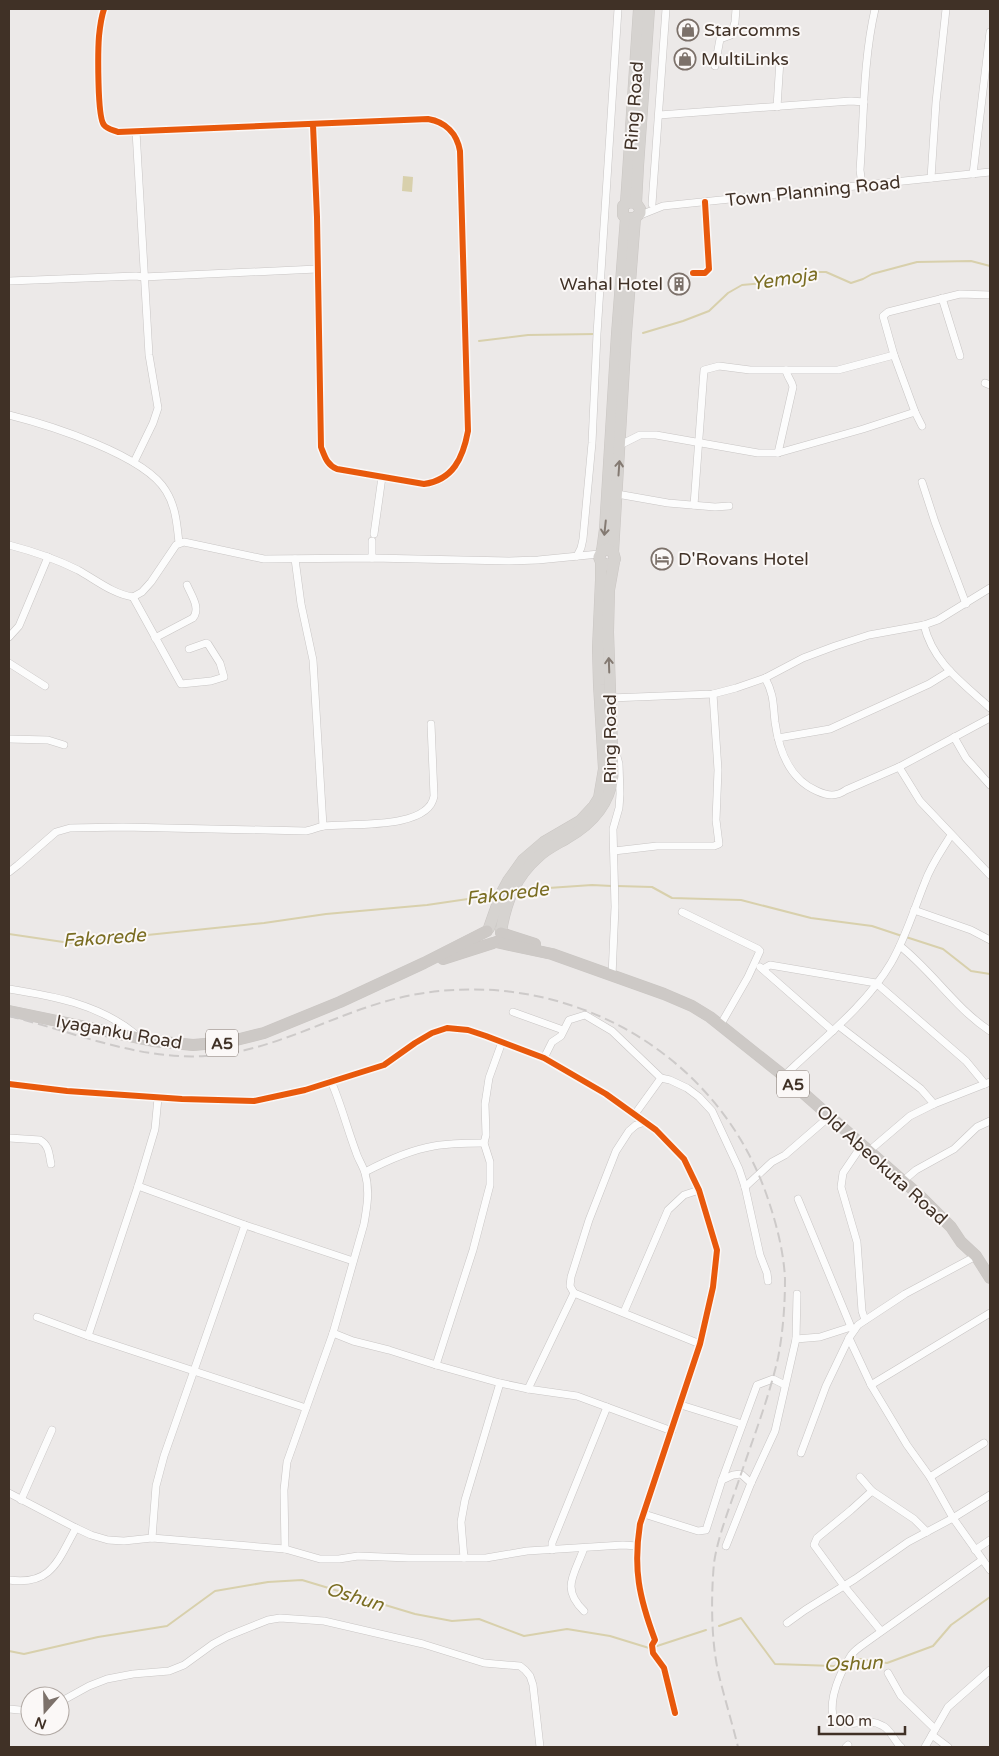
<svg xmlns="http://www.w3.org/2000/svg" width="999" height="1756" font-family="'Varela Round',sans-serif">
  <style>
    .water { fill: #d8d0ac }
    .lines { fill: none; stroke-linecap: round; stroke-linejoin: round }
    .stream { stroke: #d8d0ac; stroke-width: 2 }
    .minor-casing { stroke: #c8c5c4; stroke-width: 8 }
    .primary-casing { stroke: #cac6c3; stroke-width: 12 }
    .trunk-casing { stroke: #cac6c3; stroke-width: 12 }
    .minor { stroke: #fcfcfc; stroke-width: 7 }
    .primary { stroke: #d6d3d0; stroke-width: 11 }
    .trunk { stroke: #cdc9c6; stroke-width: 11 }
    .rail { stroke: #cdcac9; stroke-width: 2; stroke-dasharray: 10 5; stroke-linecap: butt }
    .cycleway-casing { stroke: #fbf8f7; stroke-width: 9 }
    .cycleway { stroke: #e8590c; stroke-width: 6 }
    .oneway { stroke: #847a72 }
    .labels { text-anchor: middle; stroke-width: 4; stroke-linejoin: round; paint-order: stroke }
    .shield { fill: #fbf8f7; stroke: #786d65; stroke-width: 1 }
    .shield-label { font-size: 16px; font-weight: bold; fill: #403126 }
    .poi-label { font-size: 18px; fill: #403126; stroke: #fbf8f7; text-anchor: start }
    .street-label { font-size: 18px; fill: #403126; stroke: #fbf8f7 }
    .water-label { font-size: 19px; font-style: italic; fill: #7a6d22; stroke: #fbf8f7 }
  </style>
  <rect width="100%" height="100%" fill="#ece9e8"/>
  <!-- water -->
  <path class="water" d="M403 176 413 177 412 192 402 191Z"/>
  <g class="lines">
    <!-- stream -->
    <g class="stream">
      <path d="M643 333 683 321 709 311 728 293 742 285 785 281 808 272H826L851 283 863 279 872 274 917 262 971 261 990 266"/>
      <path d="M479 341 528 335 596 334"/>
      <path d="M617 886 652 887 672 898 741 900 811 918 872 926 902 936"/>
      <path d="M519 890 592 885 612 886"/>
      <path d="M9 934 70 943 264 923 326 914 427 905 495 895"/>
      <path d="M906 937 943 949 971 971 990 974"/>
      <path d="M719 1626 741 1618 775 1664 834 1666 842 1664"/>
      <path d="M654 1647 706 1630"/>
      <path d="M9 1651 24 1654 98 1637 167 1626 215 1591 268 1582 302 1580 415 1614 452 1621 479 1619 524 1636 567 1629 610 1636 649 1648"/>
      <path d="M849 1662 860 1659 887 1663 933 1646 951 1625 990 1597"/>
    </g>
    <!-- minor casing -->
    <g class="minor-casing">
      <g id="minor">
        <path d="M104 9C101 18 100 26 99 36 98 49 97 117 104 125 107 129 113 130 118 132L428 119C446 122 457 134 460 151L468 431C463 458 453 480 424 484L337 469C327 465 325 457 321 447L317 217 313 125"/>
        <path d="M715 66 720 39 731 35 735 22 736 9"/>
        <path d="M777 107 780 60"/>
        <path d="M659 115 851 101 864 102"/>
        <path d="M973 174 990 32"/>
        <path d="M931 178 936 102 946 9"/>
        <path d="M862 185 860 170C864 116 863 61 875 9"/>
        <path d="M652 204 666 9"/>
        <path d="M638 216 663 206 990 172"/>
        <path d="M693 273H705L709 269 705 202"/>
        <path d="M9 281 136 276 143 277 317 269"/>
        <path d="M942 298 960 356"/>
        <path d="M985 383 990 385"/>
        <path d="M9 415C49 425 145 455 166 491 176 507 177 525 179 543"/>
        <path d="M922 426 915 412 894 355 883 316 888 312 960 294 990 295"/>
        <path d="M620 445 640 435H656L758 453H778L863 429 915 412"/>
        <path d="M778 453 793 387C792 381 787 377 786 370"/>
        <path d="M134 462 153 423 158 408 149 355 136 131"/>
        <path d="M922 482 935 522 966 604"/>
        <path d="M617 494 668 503 715 507 729 506"/>
        <path d="M694 505 704 370 719 366 750 370H838L894 355"/>
        <path d="M374 534 382 477"/>
        <path d="M9 545C32 551 56 559 78 570 96 580 113 594 133 597L142 592 151 582 176 545 184 542 264 559 372 558 509 561 538 560 599 554"/>
        <path d="M577 556 581 548 583 539 592 443 597 334 618 9"/>
        <path d="M372 558V541"/>
        <path d="M295 559 301 604 313 660 323 826"/>
        <path d="M133 597 181 684 211 681 224 677 220 663 208 644 206 643 189 649"/>
        <path d="M924 625C933 663 963 683 990 708"/>
        <path d="M9 637 19 626 48 557"/>
        <path d="M155 638 193 618C201 608 191 595 187 585"/>
        <path d="M9 663 45 686"/>
        <path d="M765 678C774 694 773 704 775 722 779 751 789 779 817 791 828 796 836 797 846 790L899 767 990 718"/>
        <path d="M610 698 713 694 736 688 765 678 803 658 835 646 869 635 924 625 938 620 990 588"/>
        <path d="M954 737 966 758 990 785"/>
        <path d="M778 738 830 729 929 684 950 671"/>
        <path d="M9 739 48 740 64 745"/>
        <path d="M899 767 920 801 990 875"/>
        <path d="M614 851 657 846H714L719 844 716 820 718 770 713 694"/>
        <path d="M9 872 18 865 56 832 70 828 123 827 306 831C312 830 318 827 324 826 350 823 429 830 434 796L431 724"/>
        <path d="M914 910 971 930 990 940"/>
        <path d="M682 912 758 949 760 951 748 977 721 1024"/>
        <path d="M900 946C933 972 955 1008 990 1031"/>
        <path d="M760 967 833 1031"/>
        <path d="M763 969 770 965 876 983 966 1061 985 1084"/>
        <path d="M612 976 615 907 613 829 619 808 620 794 619 764 616 753"/>
        <path d="M9 989C53 996 98 1004 134 1033V1037"/>
        <path d="M513 1012 563 1030"/>
        <path d="M839 1026 921 1089 934 1104"/>
        <path d="M544 1058 552 1042 561 1036 569 1020 585 1015 612 1031 661 1078 670 1080 687 1088 699 1097 712 1111 739 1169 745 1187 760 1255 767 1273 768 1281"/>
        <path d="M784 1076C821 1040 865 1007 891 963 906 937 914 909 925 882 931 865 942 850 951 835"/>
        <path d="M9 1084 67 1091 182 1099 254 1101 305 1090 384 1065 415 1043 432 1033 447 1028 468 1030 486 1036 544 1058 606 1094 656 1130 684 1159 699 1190 717 1250 713 1287 700 1344 640 1524C633 1569 639 1597 655 1640L652 1645 653 1653 664 1668 675 1713"/>
        <path d="M635 1114 661 1078"/>
        <path d="M9 1138 40 1140C49 1145 49 1154 51 1164"/>
        <path d="M862 1145 843 1173 841 1187 857 1242 862 1311 865 1320"/>
        <path d="M869 1151 910 1116 934 1104 990 1082"/>
        <path d="M365 1172C386 1161 410 1150 434 1146 450 1143 467 1143 484 1143"/>
        <path d="M903 1181 916 1170 954 1149 977 1127 990 1121"/>
        <path d="M138 1186 245 1225 353 1261"/>
        <path d="M745 1187 772 1162 785 1155 830 1116"/>
        <path d="M798 1199 851 1327 854 1330"/>
        <path d="M574 1293 700 1344"/>
        <path d="M624 1312 668 1210 684 1195 699 1190"/>
        <path d="M37 1317 88 1336 306 1408"/>
        <path d="M333 1333 353 1341 389 1350 436 1365 500 1383 528 1389 577 1396 672 1431"/>
        <path d="M88 1336 138 1186 155 1129 158 1098"/>
        <path d="M849 1338 871 1385 907 1445 930 1477 953 1518 990 1570"/>
        <path d="M796 1339 820 1337 851 1327"/>
        <path d="M436 1365 473 1250 490 1185V1162L484 1143 486 1135 485 1104 489 1078 502 1042"/>
        <path d="M871 1385 990 1313"/>
        <path d="M528 1389 574 1293 570 1286 571 1277 589 1220 616 1151 629 1131 636 1125 645 1122"/>
        <path d="M681 1405 742 1424"/>
        <path d="M801 1453 826 1386 849 1338 858 1325 905 1294 976 1256"/>
        <path d="M860 1477 872 1491 914 1519 927 1532"/>
        <path d="M930 1477 984 1443"/>
        <path d="M722 1480 733 1475 741 1474 751 1483"/>
        <path d="M872 1491 851 1510 817 1538 814 1545 844 1586 881 1631"/>
        <path d="M9 1493 76 1528 91 1535 108 1540 124 1541 152 1538 285 1549 320 1559H339L358 1556 409 1558H486L527 1551 623 1545 638 1546"/>
        <path d="M21 1500 52 1430"/>
        <path d="M644 1514 698 1531 706 1530 722 1480 757 1385 773 1379 785 1385"/>
        <path d="M152 1538 156 1486 164 1456 245 1225"/>
        <path d="M726 1546 751 1483 775 1431 796 1339 797 1294"/>
        <path d="M584 1548C575 1574 560 1588 584 1611"/>
        <path d="M285 1549 284 1490 287 1462 333 1333 364 1224C367 1207 370 1190 365 1173 363 1166 358 1159 356 1152 347 1128 341 1104 331 1081"/>
        <path d="M552 1550V1543L607 1407"/>
        <path d="M975 1550 990 1540"/>
        <path d="M464 1558 461 1522 465 1500 500 1383"/>
        <path d="M9 1580C52 1586 58 1560 76 1528"/>
        <path d="M787 1623 805 1610 855 1579 908 1542 953 1518 990 1495"/>
        <path d="M888 1673 901 1696 935 1729"/>
        <path d="M60 1702 89 1686 107 1679 133 1674 169 1671 184 1665 213 1644 228 1636 268 1620 280 1618 324 1621 423 1644 484 1663 520 1666 525 1670 530 1676 533 1685 540 1747"/>
        <path d="M9 1709 30 1711"/>
        <path d="M932 1735 948 1747"/>
        <path d="M846 1747 848 1745"/>
        <path d="M901 1747C894 1741 891 1730 883 1726 862 1714 853 1733 833 1716 829 1698 840 1673 850 1657 852 1653 857 1649 861 1646L982 1560"/>
        <path d="M925 1747 948 1707 990 1670"/>
      </g>
    </g>
    <!-- primary casing -->
    <g class="primary-casing">
      <g id="primary">
        <path d="M626 203 639 9"/>
        <path d="M636 203 629 202 623 206V215L626 218H635L640 213V209L636 203 638 166 649 9"/>
        <path d="M602 551 605 529 617 334 626 218"/>
        <path d="M613 552 626 333 635 218"/>
        <path d="M489 928 501 894 508 881 523 860 544 842 580 821 594 806 599 798 604 769 599 685 598 648 601 580V562L599 557 602 551 606 549 613 552 615 559 611 564 606 565 601 562"/>
        <path d="M501 931C506 902 515 877 538 857 546 849 557 844 567 838 592 824 609 805 613 776L608 632 609 590 614 562"/>
      </g>
    </g>
    <!-- trunk casing -->
    <g class="trunk-casing">
      <g id="trunk">
        <path d="M501 933 535 944"/>
        <path d="M496 942 552 954 664 994 692 1006 710 1017 784 1076 920 1196 951 1227 961 1242 976 1256 990 1278"/>
        <path d="M443 959 493 943"/>
        <path d="M9 1011 153 1041 193 1045 228 1042 264 1033 340 1002 424 963 487 931"/>
      </g>
    </g>
    <!-- minor -->
    <use href="#minor" class="minor"/>
    <!-- primary -->
    <use href="#primary" class="primary"/>
    <!-- trunk -->
    <use href="#trunk" class="trunk"/>
    <!-- rail -->
    <path class="rail" d="M9 1016C74 1032 137 1060 205 1056 280 1052 344 1006 418 994 569 968 721 1054 769 1202 777 1226 784 1254 785 1279 785 1305 783 1332 778 1358 769 1397 754 1436 741 1474 732 1501 718 1535 714 1563 711 1596 711 1639 718 1671 724 1697 732 1722 738 1747"/>
    <!-- cycleway casing -->
    <g class="cycleway-casing">
      <g id="cycleway">
        <path d="M104 9C101 18 100 26 99 36 98 49 97 117 104 125 107 129 113 130 118 132L428 119C446 122 457 134 460 151L468 431C463 458 453 480 424 484L337 469C327 465 325 457 321 447L317 217 313 125"/>
        <path d="M693 273H705L709 269 705 202"/>
        <path d="M9 1084 67 1091 182 1099 254 1101 305 1090 384 1065 415 1043 432 1033 447 1028 468 1030 486 1036 544 1058 606 1094 656 1130 684 1159 699 1190 717 1250 713 1287 700 1344 640 1524C633 1569 639 1597 655 1640L652 1645 653 1653 664 1668 675 1713"/>
      </g>
    </g>
    <!-- cycleway -->
    <use href="#cycleway" class="cycleway"/>
  </g>
  <!-- one-way arrows -->
  <defs><path id="oneway-shaft" d="M-6 0H5M1.5-3L5.5 0L1.5 3" fill="none" stroke-width="1.6" stroke-linecap="round" stroke-linejoin="round" transform="scale(1.25)"/></defs>
  <g class="oneway">
    <use href="#oneway-shaft" transform="translate(619 468) rotate(-86)"/>
    <use href="#oneway-shaft" transform="translate(605 528) rotate(96)"/>
    <use href="#oneway-shaft" transform="translate(609 665) rotate(-92)"/>
  </g>
  <!-- icons -->
  <defs>
    <g id="shop-ring" transform="scale(1.125)"><circle r="9.5" fill="#fbf8f7" stroke="#7c716a" stroke-width="1.5"/><path d="M-5-2.5h2.3a2.7 3.5 0 0 1 5.4 0H5L5.5 6h-11ZM-1.5-2.5h3a1.5 2.3 0 0 0-3 0Z" fill="#7c716a"/></g>
    <g id="building-ring" transform="scale(1.125)"><circle r="9.5" fill="#fbf8f7" stroke="#7c716a" stroke-width="1.5"/><path d="M-4-6H4V6H1V3H-1V6H-4ZM-2.5-4.3h1.7v1.8h-1.7ZM.8-4.3h1.7v1.8H.8ZM-2.5-1h1.7V.8h-1.7ZM.8-1h1.7V.8H.8Z" fill="#7c716a"/></g>
    <g id="hotel-ring" transform="scale(1.125)"><circle r="9.5" fill="#fbf8f7" stroke="#7c716a" stroke-width="1.5"/><path d="M-6-4.5h1.5V1H6V5H4.5V3h-9V5H-6ZM-4 0a1.8 1.8 0 1 1 3.6 0ZM.5 0V-2.5h3Q6-2.5 6 0Z" fill="#7c716a"/></g>
  </defs>
  <g fill-rule="evenodd">
    <use href="#shop-ring" x="688" y="30"/>
    <use href="#shop-ring" x="685" y="59"/>
    <use href="#building-ring" x="679" y="284"/>
    <use href="#hotel-ring" x="662" y="559"/>
  </g>
  <g class="labels">
    <!-- shield labels -->
    <g class="shield">
      <rect x="206" y="1029.5" width="32" height="27" rx="4"/>
      <rect x="777" y="1070.5" width="32" height="27" rx="4"/>
    </g>
    <g class="shield-label">
      <text x="222" y="1049">A5</text>
      <text x="793" y="1090">A5</text>
    </g>
    <!-- poi labels -->
    <g class="poi-label">
      <text x="704" y="36">Starcomms</text>
      <text x="701" y="65">MultiLinks</text>
      <text x="663" y="290" text-anchor="end">Wahal Hotel</text>
      <text x="678" y="565">D'Rovans Hotel</text>
    </g>
    <!-- street labels -->
    <g class="street-label">
      <text transform="translate(634 106) rotate(-86)" y="6">Ring Road</text>
      <text transform="translate(813 191) rotate(-6)" y="6">Town Planning Road</text>
      <text transform="translate(610 739) rotate(-90)" y="6">Ring Road</text>
      <text transform="translate(119 1032) rotate(10)" y="6">Iyaganku Road</text>
      <text transform="translate(882 1165) rotate(42)" y="6">Old Abeokuta Road</text>
    </g>
    <!-- water labels -->
    <g class="water-label">
      <text transform="translate(784 278) rotate(-9)" y="7">Yemoja</text>
      <text transform="translate(507 893) rotate(-7)" y="7">Fakorede</text>
      <text transform="translate(104 937) rotate(-4)" y="7">Fakorede</text>
      <text transform="translate(355 1596) rotate(17)" y="7">Oshun</text>
      <text transform="translate(853 1663) rotate(-3)" y="7">Oshun</text>
    </g>
  </g>
  <!-- border -->
  <rect width="999" height="1756" fill="none" stroke="#403126" stroke-width="20"/>
  <!-- north arrow -->
  <g transform="translate(45 1711) rotate(200)"><circle r="24" fill="#fbf8f7" stroke="#b0a8a3"/>
  <path d="M0-4L9 19L0 12L-9 19Z" fill="#7c716a"/>
  <text y="-8" font-size="14" font-weight="bold" text-anchor="middle" fill="#403126">N</text>
  </g>
  <!-- scale -->
  <path d="M819 1726v8h86v-8" fill="none" stroke="#403126" stroke-width="2.5"/>
  <text x="826" y="1726" font-size="15" fill="#403126" stroke="#fbf8f7" stroke-width="4" paint-order="stroke">100 m</text>
</svg>
